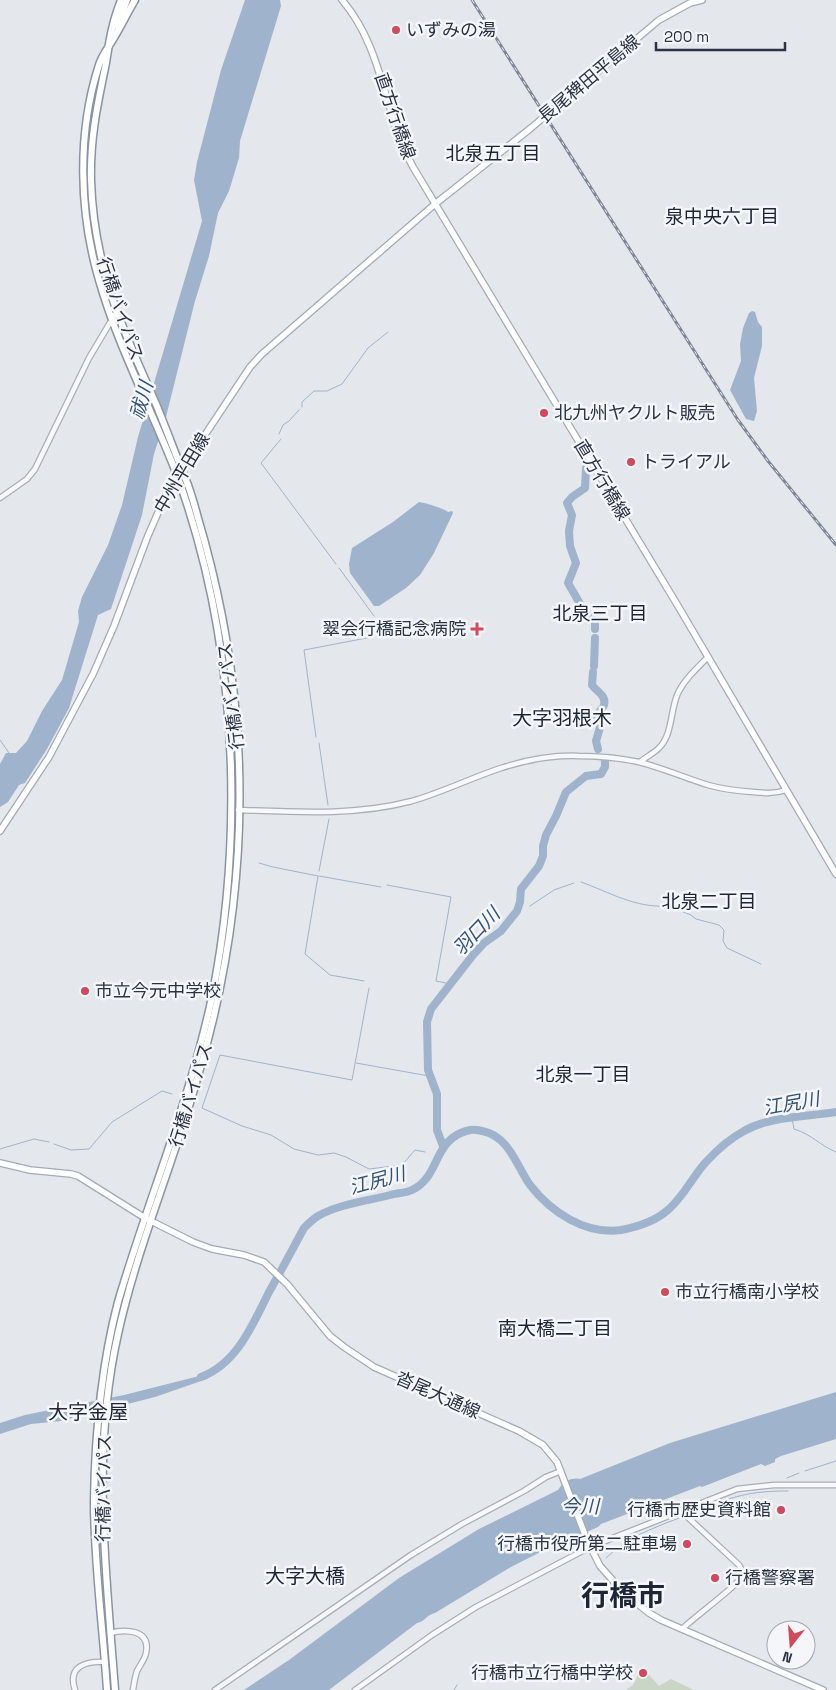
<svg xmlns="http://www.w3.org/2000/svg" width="836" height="1690" font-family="'Space Grotesk','Noto Sans JP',sans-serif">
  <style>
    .green { fill: #c9d6c5 }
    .water { fill: #9fb4cc }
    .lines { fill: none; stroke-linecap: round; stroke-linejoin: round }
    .stream { stroke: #9fb4cc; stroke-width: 1 }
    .river { stroke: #9fb4cc; stroke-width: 8 }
    .minor-casing { stroke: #a9aeb7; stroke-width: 7 }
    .major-casing { stroke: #a3abb8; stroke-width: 8 }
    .highway-casing { stroke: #8b94a3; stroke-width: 9 }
    .minor { stroke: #f7f8fa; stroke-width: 4.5 }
    .major { stroke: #fff; stroke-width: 5.5 }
    .highway { stroke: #fff; stroke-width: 6 }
    .rail-casing { stroke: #7d8696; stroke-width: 3 }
    .rail { stroke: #f4f6f9; stroke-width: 1; stroke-dasharray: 4; stroke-linecap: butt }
    .poi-dot { fill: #d1495b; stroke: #f4f6f9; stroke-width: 2 }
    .labels { text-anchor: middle; stroke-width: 5; stroke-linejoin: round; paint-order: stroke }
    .poi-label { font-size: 18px; fill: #2b3445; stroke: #f4f6f9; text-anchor: start }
    .street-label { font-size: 18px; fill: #2b3445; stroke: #f4f6f9 }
    .neighbourhood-label { font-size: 19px; fill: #1d2536; stroke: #f4f6f9 }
    .water-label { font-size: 19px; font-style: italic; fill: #34527a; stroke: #f4f6f9 }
    .quarter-label { font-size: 20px; fill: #1d2536; stroke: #f4f6f9 }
    .town-label { font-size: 28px; font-weight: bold; fill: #1d2536; stroke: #f4f6f9 }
  </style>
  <rect width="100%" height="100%" fill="#e4e7ec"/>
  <!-- green -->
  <path class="green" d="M642 1667 659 1686 671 1679 694 1690H626L633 1685Z"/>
  <!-- water -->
  <g class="water">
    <path d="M245 0H280L281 6 240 141 239 158 229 191 218 213 209 256 195 301 166 417 154 454 142 515 111 609 98 615 69 708 47 749 25 783 19 785 8 802 0 807V764L6 753H16L27 741 42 711 62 680 79 622 78 611 82 597 108 545 122 505 138 437 202 221 194 180 197 162 221 70Z"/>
    <path d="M752 311 755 312 758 322 762 327V346L754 378 757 411 754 421 746 419 730 390 741 361 740 344 743 328 749 313Z"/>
    <path d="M419 502C426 503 443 508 448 512L452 511 453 513 434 553 420 575 406 588 379 606H374L350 573 349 564 352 548 393 522Z"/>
    <path d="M219 1371 207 1379 155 1397 61 1421 31 1424 0 1434V1423L25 1415 124 1395Z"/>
    <path d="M836 1392V1439L781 1456 775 1459V1462L765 1466 761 1464 702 1487 700 1486 601 1524 598 1527 569 1540 560 1542 511 1567 435 1613C428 1614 424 1622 417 1623L329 1690H244L289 1660 399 1578 479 1529 558 1490C563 1482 571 1477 580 1479L670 1443Z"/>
  </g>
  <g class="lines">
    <!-- stream -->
    <g class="stream">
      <path d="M302 407V402L314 391H327L342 384 368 348 388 332"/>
      <path d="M279 434 283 425 289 421 299 410"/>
      <path d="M281 439 261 463 336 564"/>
      <path d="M339 568 374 616"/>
      <path d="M376 620 378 636"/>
      <path d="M316 737 304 650 372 637"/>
      <path d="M0 740 9 753"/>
      <path d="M319 743 328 805"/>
      <path d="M259 863 273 867 318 876 305 954 330 975 364 981"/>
      <path d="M319 871 329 819"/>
      <path d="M319 876 381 887"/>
      <path d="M581 882C609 892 635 908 666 906"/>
      <path d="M387 885 451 897 436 981 446 983"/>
      <path d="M530 906 554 890 574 883"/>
      <path d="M668 906 691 915 696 919 719 925 724 930 723 941 727 948 761 964"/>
      <path d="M369 988 352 1080 220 1055 202 1108 242 1126 271 1135 294 1149 318 1155 334 1153 346 1157 369 1169 402 1165 415 1150 425 1152"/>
      <path d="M356 1063 429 1076"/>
      <path d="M792 1118 794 1129C813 1135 819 1145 836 1152"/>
      <path d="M54 1144 71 1150 89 1149 112 1122 162 1091 172 1094"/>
      <path d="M0 1149 34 1139 49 1142"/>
      <path d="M805 1471 836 1461"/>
      <path d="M787 1478 799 1473"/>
      <path d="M697 1511C733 1496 750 1491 788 1491"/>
      <path d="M606 1558C628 1537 651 1529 679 1518"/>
      <path d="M454 1690 457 1685"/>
    </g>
    <!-- river -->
    <g class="river">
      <path d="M589 465 586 468 585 488 572 497 567 503 572 515 569 531 570 546 576 563 568 583 586 614 595 621V629"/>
      <path d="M594 666 595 638"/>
      <path d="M593 672 592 685C596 691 607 696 604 705 603 709 599 711 597 716L601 724 596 741 598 749"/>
      <path d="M443 1146 437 1130V1094L428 1070 427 1022 431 1009 473 955 484 943 501 931 517 911 520 902 521 889 539 866 543 856V846L546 835 556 816 566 792 586 776 601 774 605 767V761"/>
      <path d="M201 1377C237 1364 253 1324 269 1292 281 1271 292 1250 304 1228 308 1224 313 1219 318 1216 339 1204 367 1201 390 1195 397 1193 406 1193 412 1190 441 1177 432 1138 470 1130 474 1129 478 1130 482 1131 509 1136 516 1165 530 1185 551 1212 585 1235 621 1230 637 1227 656 1221 669 1209 684 1196 693 1176 706 1162 716 1151 731 1138 744 1131 770 1116 807 1117 836 1112"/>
    </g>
    <!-- minor casing -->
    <g class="minor-casing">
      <g id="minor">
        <path d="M0 498 27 479 35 469 89 358 117 311"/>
        <path d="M640 762C646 757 654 753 659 748 673 734 670 710 678 693 685 679 697 668 708 657"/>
        <path d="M238 810C296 812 355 816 412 801 443 792 471 778 501 768 526 760 553 755 579 756 599 756 620 758 639 762 663 768 685 778 708 785 722 789 738 791 753 792 764 793 775 794 786 790"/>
        <path d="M681 1511 739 1565 744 1574C742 1582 692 1619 682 1629"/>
        <path d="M110 1633C125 1629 151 1629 146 1653 145 1659 140 1665 137 1671 135 1677 134 1683 133 1690"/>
        <path d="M75 1690C67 1666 86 1661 105 1662"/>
        <path d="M215 1690 411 1555 462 1524 524 1491 546 1477 561 1471"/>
        <path d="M355 1690 432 1635 476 1607 590 1547 737 1489 774 1485H836"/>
      </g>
    </g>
    <!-- major casing -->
    <g class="major-casing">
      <g id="major">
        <path d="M342 0C384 49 383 112 413 167L678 606 836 874"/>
        <path d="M0 831 49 757 93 674 114 626 147 538 167 492 250 367 262 354 435 204 531 128 659 20 690 3 702 0"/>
        <path d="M0 1163 30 1170 71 1174 78 1176 145 1218 193 1242 212 1249 244 1255 264 1262 287 1284 330 1336 344 1347 374 1367 519 1431 543 1445 557 1462 587 1540 600 1566 623 1592 649 1613 661 1620 823 1690"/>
      </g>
    </g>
    <!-- highway casing -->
    <g class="highway-casing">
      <g id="highway">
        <path d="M117 26 127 0"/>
        <path d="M107 1690C103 1627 94 1564 94 1501 95 1435 101 1367 118 1302 148 1200 190 1101 212 997 227 922 233 845 231 768 228 669 211 568 177 475 152 410 118 347 99 280 79 212 77 133 99 65 102 55 110 45 115 36 122 24 128 12 135 0"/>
        <path d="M115 1690C106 1570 91 1453 118 1334 136 1252 169 1174 193 1093 231 971 247 842 236 715 230 648 217 582 198 518 195 507 192 496 188 485 177 458 167 431 156 404 140 367 122 330 110 291 99 255 92 217 91 180 90 140 97 106 105 68 108 53 109 39 113 25 115 16 118 8 121 0"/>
      </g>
    </g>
    <!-- minor -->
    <use href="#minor" class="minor"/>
    <!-- major -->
    <use href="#major" class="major"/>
    <!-- highway -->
    <use href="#highway" class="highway"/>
    <!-- rail casing -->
    <g class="rail-casing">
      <path id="rail" d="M472 0 738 420 768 461 836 545"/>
    </g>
    <!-- rail -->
    <use href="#rail" class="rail"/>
  </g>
  <!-- markers -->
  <g class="poi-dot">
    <circle cx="396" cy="30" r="5"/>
    <circle cx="544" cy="413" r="5"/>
    <circle cx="631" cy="462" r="5"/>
    <path d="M474.5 621.5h5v5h5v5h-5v5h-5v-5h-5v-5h5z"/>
    <circle cx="85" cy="991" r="5"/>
    <circle cx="665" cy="1292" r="5"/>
    <circle cx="781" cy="1510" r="5"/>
    <circle cx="687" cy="1544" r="5"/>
    <circle cx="715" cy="1578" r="5"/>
    <circle cx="643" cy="1673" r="5"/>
  </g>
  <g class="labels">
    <!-- poi labels -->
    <g class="poi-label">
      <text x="406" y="36">いずみの湯</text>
      <text x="554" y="419">北九州ヤクルト販売</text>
      <text x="641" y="468">トライアル</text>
      <text x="466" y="635" text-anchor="end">翠会行橋記念病院</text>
      <text x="95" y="997">市立今元中学校</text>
      <text x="675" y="1298">市立行橋南小学校</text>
      <text x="771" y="1516" text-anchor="end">行橋市歴史資料館</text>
      <text x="677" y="1550" text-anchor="end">行橋市役所第二駐車場</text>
      <text x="725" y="1584">行橋警察署</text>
      <text x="633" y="1679" text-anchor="end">行橋市立行橋中学校</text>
    </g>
    <!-- street labels -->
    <g class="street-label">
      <text transform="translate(589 79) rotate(-40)" y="6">長尾稗田平島線</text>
      <text transform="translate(395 116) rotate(71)" y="6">直方行橋線</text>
      <text transform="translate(120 309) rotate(71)" y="6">行橋バイパス</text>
      <text transform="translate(182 473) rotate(-59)" y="6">中州平田線</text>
      <text transform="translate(602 480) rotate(59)" y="6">直方行橋線</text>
      <text transform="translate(231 696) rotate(-97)" y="6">行橋バイパス</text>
      <text transform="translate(191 1095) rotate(-73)" y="6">行橋バイパス</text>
      <text transform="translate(438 1395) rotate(24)" y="6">沓尾大通線</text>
      <text transform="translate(104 1488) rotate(-89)" y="6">行橋バイパス</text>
    </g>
    <!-- neighbourhood labels -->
    <g class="neighbourhood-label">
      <text x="493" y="160">北泉五丁目</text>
      <text x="722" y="223">泉中央六丁目</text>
      <text x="600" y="620">北泉三丁目</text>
      <text x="709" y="908">北泉二丁目</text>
      <text x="583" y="1081">北泉一丁目</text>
      <text x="555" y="1335">南大橋二丁目</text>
    </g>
    <!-- water labels -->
    <g class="water-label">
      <text transform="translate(141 400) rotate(-74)" y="7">祓川</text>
      <text transform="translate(476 931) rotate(-46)" y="7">羽口川</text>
      <text transform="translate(791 1103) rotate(-10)" y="7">江尻川</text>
      <text transform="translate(377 1180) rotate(-15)" y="7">江尻川</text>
      <text x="580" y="1513">今川</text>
    </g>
    <!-- quarter labels -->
    <g class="quarter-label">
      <text x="562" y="725">大字羽根木</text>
      <text x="88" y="1419">大字金屋</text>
      <text x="305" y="1583">大字大橋</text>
    </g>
    <!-- town labels -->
    <g class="town-label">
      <text x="623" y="1605">行橋市</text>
    </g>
  </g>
  <!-- north arrow -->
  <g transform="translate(791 1645) rotate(197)"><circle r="24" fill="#f4f6f9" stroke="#a4a8b1"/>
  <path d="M0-4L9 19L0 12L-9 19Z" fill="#d1495b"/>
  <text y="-8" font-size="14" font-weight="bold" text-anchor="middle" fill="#2b3445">N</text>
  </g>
  <!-- scale -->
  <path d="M656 42v8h129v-8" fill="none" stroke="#2b3445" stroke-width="2.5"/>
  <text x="664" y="42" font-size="15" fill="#2b3445" stroke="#f4f6f9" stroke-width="4" paint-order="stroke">200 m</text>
</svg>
